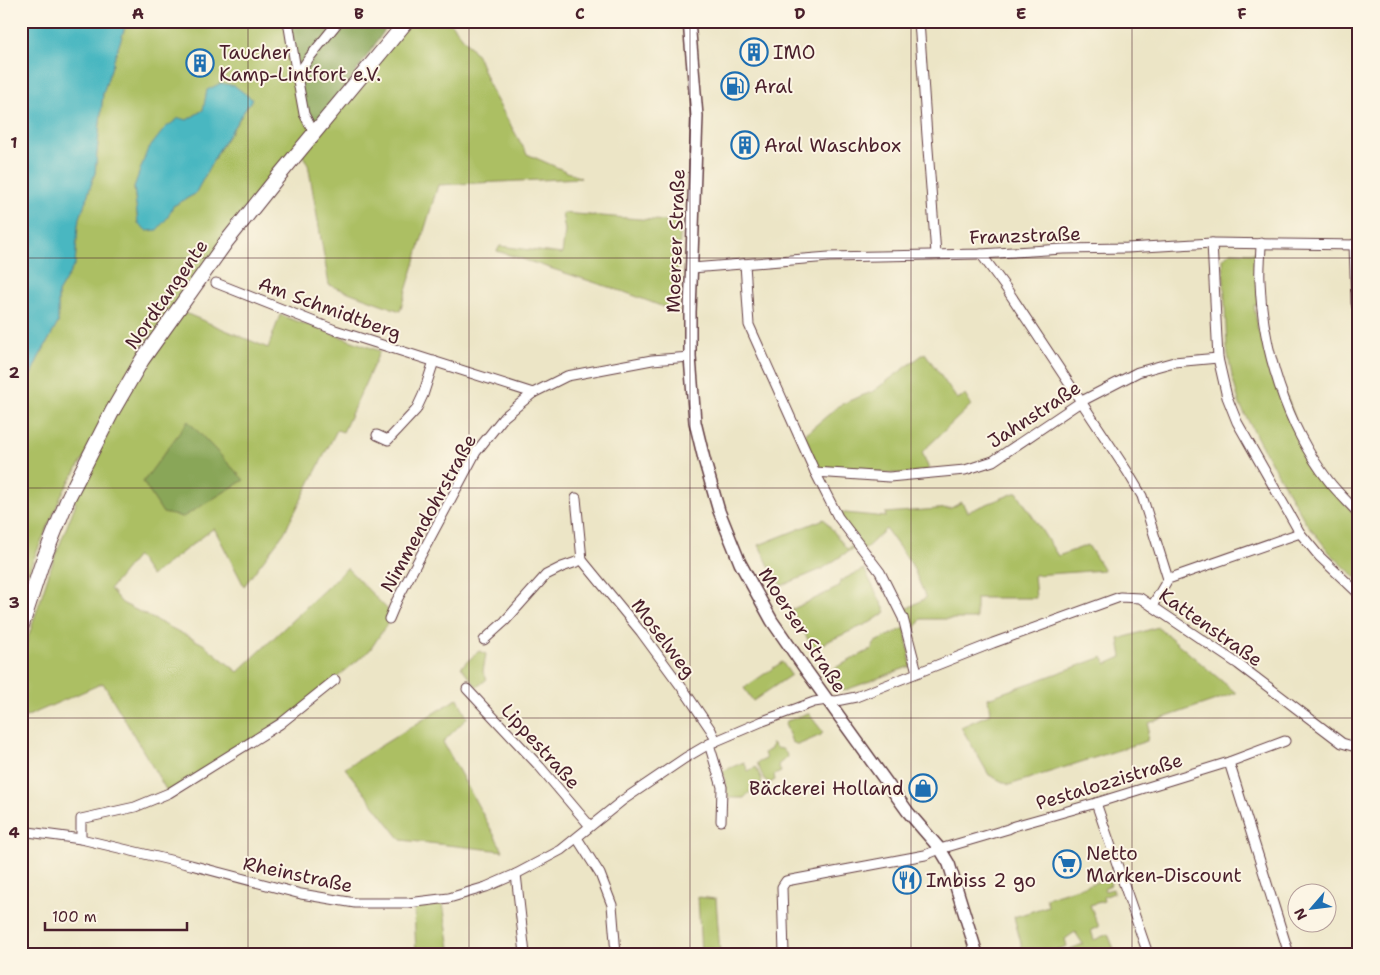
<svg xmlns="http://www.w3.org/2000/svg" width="1380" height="975" font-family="'Shantell Sans',sans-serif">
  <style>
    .green { fill: #acbf63; stroke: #7b6f47; fill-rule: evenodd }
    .forest { fill: #89a659; stroke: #6a6242 }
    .water { fill: #49b7c1; stroke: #4a6b76 }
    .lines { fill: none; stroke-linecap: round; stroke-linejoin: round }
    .minor-casing { stroke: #623d42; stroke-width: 11 }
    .tertiary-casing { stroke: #623d42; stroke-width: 14 }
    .primary-casing { stroke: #623d42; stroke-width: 16 }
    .minor { stroke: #fff; stroke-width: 9 }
    .tertiary { stroke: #fff; stroke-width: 11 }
    .primary { stroke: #fff; stroke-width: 14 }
    .grid { fill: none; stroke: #4a1f2b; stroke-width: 1; stroke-opacity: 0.55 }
    .labels { text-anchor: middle; stroke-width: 4; stroke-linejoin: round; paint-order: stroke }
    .poi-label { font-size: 19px; fill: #4a1f2b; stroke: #fcf5e5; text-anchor: start }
    .street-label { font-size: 19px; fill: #4a1f2b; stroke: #fcf5e5 }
    .neatline { fill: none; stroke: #4a1f2b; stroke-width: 2 }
    .grid-label { font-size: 16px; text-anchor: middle; font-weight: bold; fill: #4a1f2b }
  </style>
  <rect width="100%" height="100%" fill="#fcf5e5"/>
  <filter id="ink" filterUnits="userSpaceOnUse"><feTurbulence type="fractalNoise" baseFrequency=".02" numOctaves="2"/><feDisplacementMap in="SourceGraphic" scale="10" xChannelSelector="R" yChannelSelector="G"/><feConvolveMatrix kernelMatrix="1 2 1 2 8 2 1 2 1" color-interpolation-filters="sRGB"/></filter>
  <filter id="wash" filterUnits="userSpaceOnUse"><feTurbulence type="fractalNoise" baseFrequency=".0096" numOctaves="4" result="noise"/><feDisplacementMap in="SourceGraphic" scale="20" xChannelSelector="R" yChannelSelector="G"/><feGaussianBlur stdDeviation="1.12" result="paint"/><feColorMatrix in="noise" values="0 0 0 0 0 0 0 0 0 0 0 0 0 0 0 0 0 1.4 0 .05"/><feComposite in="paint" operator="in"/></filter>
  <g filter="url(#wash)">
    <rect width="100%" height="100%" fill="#ece5c6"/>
    <!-- green -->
    <g class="green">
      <path d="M127 21H288L314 131 407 21H449L477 55 492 92 527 154 581 178 438 185 400 311 329 285 308 164 299 149 178 310 268 348 280 315 380 351 343 432 337 430 284 533 244 586 214 528 151 576 137 556 110 589 122 603 203 644 238 672 347 568 393 615 370 650 287 719 168 793 103 683 21 719V669L27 641 51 567 76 503 69 496 108 418 62 494 32 563 21 597V394L38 359 58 323V293L75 264 78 224 95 173 103 93ZM252 99 213 160 195 194 173 206 138 223 134 187 187 120 203 110Z"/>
      <path d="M562 213 679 222 681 226 674 311 627 293 497 251 500 246 562 254 565 231Z"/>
      <path d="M1230 252 1257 253 1258 304 1254 305 1258 331H1262L1310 458 1307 460 1323 484 1326 482 1359 519V574L1356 578 1330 553 1305 521 1260 443 1240 405 1232 376 1227 349 1223 260 1224 258Z"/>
      <path d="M925 353 957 399 965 395 971 405 922 452 931 474 820 472 804 435 840 405 858 397 872 392Z"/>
      <path d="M1017 492 1058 556 1088 545 1104 570 1034 575 1036 598H976V619H921L912 634 904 610 926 598 912 565 886 529 864 550 859 544 822 569 781 586 769 566 759 545 824 519 847 549 858 544 835 512 886 517 885 513 951 508 962 502 967 512Z"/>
      <path d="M864 569 886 612 871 622 813 648 791 610 839 587 840 581Z"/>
      <path d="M1158 627 1236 693 1149 723 1147 741 1009 785 989 775 961 727 990 714 988 698 1103 657 1106 664 1122 657 1119 639Z"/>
      <path d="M905 628 911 666 843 691 829 671 872 649 875 642Z"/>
      <path d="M479 651 486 654 483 672 487 679 477 687 461 667Z"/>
      <path d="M782 662 791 675 753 701 744 688Z"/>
      <path d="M458 698 467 718 443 742 503 851 401 840 345 768Z"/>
      <path d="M808 713 823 732 821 735 798 745 792 742 785 724 787 721Z"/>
      <path d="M772 743 777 748 782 749 786 752 787 757 778 765 781 772 774 775 775 780 768 784 767 781 764 779 757 763 766 759 764 753 771 749Z"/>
      <path d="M744 762 748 771 756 767 762 780 761 782 763 787 756 792 753 789 744 798H728L723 771Z"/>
      <path d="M1107 873 1111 885 1104 888 1105 891 1113 889 1114 893 1103 897 1104 901 1090 905 1099 927 1091 930 1094 940 1108 934 1116 954H1057L1083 944 1075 932 1065 939 1067 946 1045 954H1014L1023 951 1014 917 1048 906 1046 898 1104 880 1102 875Z"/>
      <path d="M698 897 716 899 720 954H701Z"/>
      <path d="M443 904 451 954H416L414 907Z"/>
    </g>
    <!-- forest -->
    <g class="forest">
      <path d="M288 21H391L314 133 304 114Z"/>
      <path d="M188 421 244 480 183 517 163 513 143 482Z"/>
    </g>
    <!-- water -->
    <g class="water">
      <path d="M21 21H127L103 93 95 173 78 224 75 264 58 293V323L38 359 21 397Z"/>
      <path d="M221 83 235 86 252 99 220 148 195 194 173 206 168 217 157 230 147 231 138 223 134 187 147 151 165 128 179 118 187 120 203 110 207 90Z"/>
    </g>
  </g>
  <g filter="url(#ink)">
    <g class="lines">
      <!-- minor casing -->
      <g class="minor-casing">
        <g id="minor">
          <path d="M288 21 297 76"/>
          <path d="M919 21 927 136 936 254"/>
          <path d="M314 133 304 114 297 76 309 58 339 21"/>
          <path d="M1212 243 1218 358 1227 397 1237 422 1300 533 1319 556 1359 594"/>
          <path d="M1261 243C1261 255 1259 268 1260 281 1262 348 1287 427 1328 480 1337 492 1349 503 1359 514"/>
          <path d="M1354 244 1356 303 1359 315"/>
          <path d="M981 254 1006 288 1127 471 1142 496 1168 579"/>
          <path d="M745 264 749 325 815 472 889 477 965 470 993 461 1082 401 1138 372 1174 362 1218 358"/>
          <path d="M692 268 829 257 981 254 1063 249 1127 248 1212 243 1359 245"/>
          <path d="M216 283 335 330 533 393"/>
          <path d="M377 435 388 440 416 410 423 395 434 361"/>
          <path d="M815 472 838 517 880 572 903 618 917 672"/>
          <path d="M576 498 582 560 641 632 688 696 711 730 716 741"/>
          <path d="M1152 606 1168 579 1300 533"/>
          <path d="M389 619 397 600 476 452 504 417 533 393 567 376 652 360 690 357"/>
          <path d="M484 640 505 621 546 575 562 567 582 560"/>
          <path d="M467 689 540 767 590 826"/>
          <path d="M709 744 722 787 721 821"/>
          <path d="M1229 762 1289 954"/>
          <path d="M1096 803 1148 954"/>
          <path d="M21 831 81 839 191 865 301 894 355 903H408L449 898 486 887 516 874 561 850 623 800 685 758 709 744 763 721 814 702 827 700 836 701 856 697 993 643 1120 597 1140 598 1238 664 1342 743 1359 748"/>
          <path d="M577 838 600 874 612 905 616 954"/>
          <path d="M81 839V819L135 807 169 793 280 724 335 680"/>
          <path d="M516 874 525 954"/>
          <path d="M784 954 782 887 786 881 925 855 940 849 1008 829 1014 826 1096 803 1229 762 1285 741"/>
        </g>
      </g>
      <!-- tertiary casing -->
      <g class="tertiary-casing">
        <path id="tertiary" d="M689 21 697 116 690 312V357L695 422 704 459 719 511 740 563 772 621 808 673 908 812 940 849 949 864 977 954"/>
      </g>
      <!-- primary casing -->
      <g class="primary-casing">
        <path id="primary" d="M21 628 42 563 69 496 113 410 142 360 226 242 277 178 407 21"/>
      </g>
      <!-- minor -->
      <use href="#minor" class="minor"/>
      <!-- tertiary -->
      <use href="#tertiary" class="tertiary"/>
      <!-- primary -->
      <use href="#primary" class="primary"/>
    </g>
  </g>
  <!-- grid -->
  <path class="grid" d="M248 21V954M469 21V954M690 21V954M911 21V954M1132 21V954M21 258H1359M21 488H1359M21 718H1359"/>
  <!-- icons -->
  <defs>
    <g id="building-ring" transform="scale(1.4375)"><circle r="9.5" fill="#fcf5e5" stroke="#1f6fb2" stroke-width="1.5"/><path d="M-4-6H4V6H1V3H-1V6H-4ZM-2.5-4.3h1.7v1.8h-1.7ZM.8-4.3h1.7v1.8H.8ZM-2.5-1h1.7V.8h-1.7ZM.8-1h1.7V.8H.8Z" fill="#1f6fb2"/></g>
    <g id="fuel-ring" transform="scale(1.4375)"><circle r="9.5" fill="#fcf5e5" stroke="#1f6fb2" stroke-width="1.5"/><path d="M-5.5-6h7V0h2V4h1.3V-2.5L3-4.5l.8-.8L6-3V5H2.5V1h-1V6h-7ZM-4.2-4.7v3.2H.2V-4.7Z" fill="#1f6fb2"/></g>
    <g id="shop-ring" transform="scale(1.4375)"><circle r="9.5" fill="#fcf5e5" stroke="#1f6fb2" stroke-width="1.5"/><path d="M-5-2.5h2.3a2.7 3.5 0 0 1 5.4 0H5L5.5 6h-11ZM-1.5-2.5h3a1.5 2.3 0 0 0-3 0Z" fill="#1f6fb2"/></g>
    <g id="supermarket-ring" transform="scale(1.4375)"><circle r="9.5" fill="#fcf5e5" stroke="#1f6fb2" stroke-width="1.5"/><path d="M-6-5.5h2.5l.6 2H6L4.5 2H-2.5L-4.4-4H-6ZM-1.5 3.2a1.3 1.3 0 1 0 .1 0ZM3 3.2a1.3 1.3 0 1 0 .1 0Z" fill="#1f6fb2"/></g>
    <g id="restaurant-ring" transform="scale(1.4375)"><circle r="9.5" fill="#fcf5e5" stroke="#1f6fb2" stroke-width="1.5"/><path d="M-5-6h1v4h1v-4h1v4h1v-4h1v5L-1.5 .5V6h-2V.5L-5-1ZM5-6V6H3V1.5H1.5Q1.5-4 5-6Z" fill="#1f6fb2"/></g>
  </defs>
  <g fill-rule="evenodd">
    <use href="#building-ring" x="754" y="52"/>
    <use href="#building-ring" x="200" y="63"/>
    <use href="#fuel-ring" x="735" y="86"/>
    <use href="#building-ring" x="745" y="145"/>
    <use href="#shop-ring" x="923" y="788"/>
    <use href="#supermarket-ring" x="1067" y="864"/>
    <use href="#restaurant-ring" x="907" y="880"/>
  </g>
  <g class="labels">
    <!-- poi labels -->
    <g class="poi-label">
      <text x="219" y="59">Taucher<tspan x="219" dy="22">Kamp-Lintfort e.V.</tspan></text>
      <text x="773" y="59">IMO</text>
      <text x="754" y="93">Aral</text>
      <text x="764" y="152">Aral Waschbox</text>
      <text x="904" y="795" text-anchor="end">Bäckerei Holland</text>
      <text x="1086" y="860">Netto<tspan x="1086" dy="22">Marken-Discount</tspan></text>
      <text x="926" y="887">Imbiss 2 go</text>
    </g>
    <!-- street labels -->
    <g class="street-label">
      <text transform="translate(1025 235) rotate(-2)" y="7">Franzstraße</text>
      <text transform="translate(675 241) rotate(-88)" y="7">Moerser Straße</text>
      <text transform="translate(166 294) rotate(-55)" y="7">Nordtangente</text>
      <text transform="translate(330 308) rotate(20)" y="7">Am Schmidtberg</text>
      <text transform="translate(1034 414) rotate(-33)" y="7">Jahnstraße</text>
      <text transform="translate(428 513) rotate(-61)" y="7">Nimmendohrstraße</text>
      <text transform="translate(1211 627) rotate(35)" y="7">Kattenstraße</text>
      <text transform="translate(803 630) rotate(57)" y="7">Moerser Straße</text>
      <text transform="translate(664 638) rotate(53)" y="7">Moselweg</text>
      <text transform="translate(541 746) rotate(48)" y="7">Lippestraße</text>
      <text transform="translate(1109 781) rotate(-17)" y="7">Pestalozzistraße</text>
      <text transform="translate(298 874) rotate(12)" y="7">Rheinstraße</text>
    </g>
  </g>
  <!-- margin -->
  <rect width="1380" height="975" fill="none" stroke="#fcf5e5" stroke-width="55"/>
  <!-- north arrow -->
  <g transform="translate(1312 908) rotate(242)"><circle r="24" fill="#fcf5e5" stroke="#b59f9b"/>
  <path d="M0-4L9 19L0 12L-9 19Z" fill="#1f6fb2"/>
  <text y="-8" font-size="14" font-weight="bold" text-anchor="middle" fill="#4a1f2b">N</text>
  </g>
  <!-- scale -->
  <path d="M45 922v8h142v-8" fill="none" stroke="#4a1f2b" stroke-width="2.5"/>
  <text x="52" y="922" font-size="15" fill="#4a1f2b" stroke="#fcf5e5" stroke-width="4" paint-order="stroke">100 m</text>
  <rect x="28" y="28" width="1324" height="920" class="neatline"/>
  <g class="grid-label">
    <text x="138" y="19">A</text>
    <text x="359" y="19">B</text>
    <text x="580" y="19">C</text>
    <text x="800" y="19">D</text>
    <text x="1021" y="19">E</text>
    <text x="1242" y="19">F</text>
    <text x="14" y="148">1</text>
    <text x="14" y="378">2</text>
    <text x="14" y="608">3</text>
    <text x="14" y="838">4</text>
  </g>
</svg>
